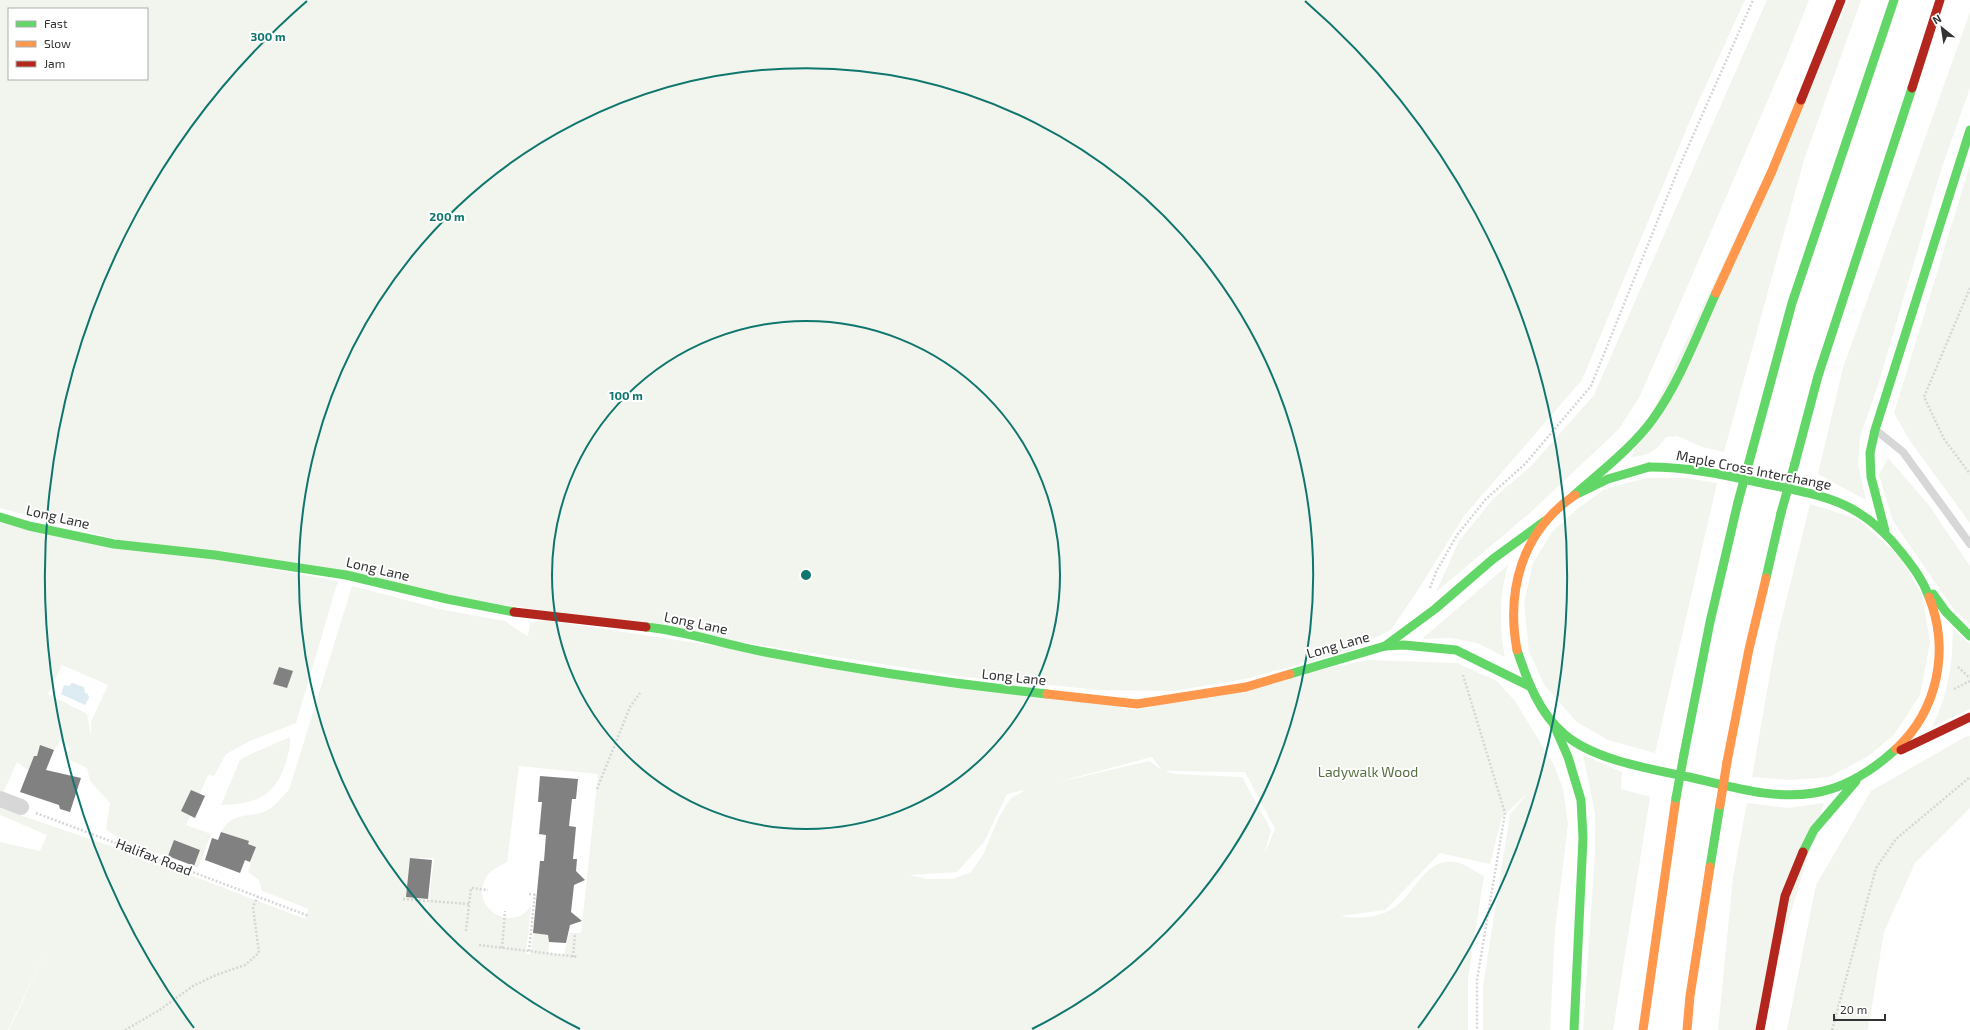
<svg xmlns="http://www.w3.org/2000/svg" width="1970" height="1030" font-family="'Exo 2',sans-serif">
  <style>
    .green { fill: #f1f5ed; fill-rule: evenodd }
    .water { fill: #ddebf3 }
    .building { fill: #818181 }
    .lines { fill: none; stroke-linecap: round; stroke-linejoin: round }
    .path { stroke: #d6d6d6; stroke-width: 2.5; stroke-dasharray: 2 2; stroke-linecap: butt }
    .lane { stroke: #d7d7d7; stroke-width: 8 }
    .street { stroke: #d7d7d7; stroke-width: 16 }
    .fast { stroke: #63d668; stroke-width: 9 }
    .slow { stroke: #ff974d; stroke-width: 9 }
    .jam { stroke: #b3261e; stroke-width: 9 }
    .fast-bridge { stroke: #63d668; stroke-width: 9 }
    .slow-bridge { stroke: #ff974d; stroke-width: 9 }
    .ring { fill: none; stroke: #0f766e; stroke-width: 2 }
    .labels { text-anchor: middle; stroke-width: 4; stroke-linejoin: round; paint-order: stroke }
    .street-label { font-size: 14px; fill: #333; stroke: #fff }
    .park-label { font-size: 14px; fill: #56703f; stroke: #fff }
    .centre { fill: #0f766e; stroke: #fff; stroke-width: 2 }
    .ring-label { font-size: 12px; text-anchor: middle; font-weight: bold; fill: #0f766e; stroke: #fff; stroke-width: 4; stroke-linejoin: round; paint-order: stroke }
  </style>
  <rect width="100%" height="100%" fill="#fff"/>
  <!-- green -->
  <g class="green">
    <path d="M0 0H1745L1691 118 1582 380 1464 516 1416 593 1391 630 1348 651 1245 679 1174 691 1100 690 965 677 455 597 115 539 0 508ZM9 9H147V79H9Z"/>
    <path d="M1767 0H1809L1783 65 1640 396 1619 429 1530 513 1436 592 1459 541 1493 499 1531 466 1594 395Z"/>
    <path d="M1849 0H1861L1804 160 1724 452 1702 447 1677 436 1666 437C1656 451 1648 456 1631 457Z"/>
    <path d="M1970 12V88L1942 167 1879 382 1860 437 1858 465 1866 500 1818 474 1843 368Z"/>
    <path d="M1970 165V523L1910 441 1894 413Z"/>
    <path d="M1888 458 1928 504 1970 566V624L1954 610 1893 521 1879 475Z"/>
    <path d="M1646 478H1686L1717 483 1655 753 1608 740 1577 722 1545 686 1529 652 1524 603 1533 563 1552 532 1577 509 1605 489Z"/>
    <path d="M1810 504 1858 519 1898 555 1922 594 1930 642 1920 695 1894 735 1867 757 1829 777 1791 780 1752 777 1775 646Z"/>
    <path d="M0 521 338 581 296 723 250 741 226 754 214 776 208 775 186 825 211 834 198 868 124 841 106 830 110 803 90 781 87 768 66 758 70 748 60 741 54 750 40 746 37 756H34L28 770 17 762 3 793 0 792ZM62 665 108 685 91 722V736L87 714 48 694Z"/>
    <path d="M1508 565C1499 600 1499 622 1505 657L1477 643 1451 638 1422 639Z"/>
    <path d="M352 586 444 610 505 621 519 631 528 636 530 623 545 620 1136 710 1367 660 1457 663 1497 681 1515 701 1554 765 1563 789 1568 824 1555 929 1550 1030H1483V986L1510 814 1528 793 1502 817 1490 864 1440 853 1385 910 1341 916C1357 919 1378 918 1392 909 1415 896 1424 856 1456 862 1465 864 1476 872 1484 876L1468 979V1030H9L52 939 8 1030H0V842L40 851 47 835 0 815V808L162 864 305 919 309 909 262 891 259 880 248 872 256 847 248 844V841L221 832C233 809 254 820 271 808 278 803 283 795 289 790ZM1152 757 1162 770 1149 761 1054 783ZM519 766 598 774 581 933H569L564 955 548 953 550 938H548V935L533 933 531 954H526L531 906C511 935 467 906 487 876 491 870 500 866 507 862ZM1165 771 1245 772 1275 829 1264 855 1271 830 1242 777 1176 774ZM1025 790 1010 799 999 817 983 855 971 872 952 879H927L909 875 957 872 984 842 1007 794ZM411 858H434L426 924 427 901 407 897Z"/>
    <path d="M1953 629 1970 644V709L1932 727C1949 691 1952 669 1953 629Z"/>
    <path d="M1970 736V808L1915 863 1884 932 1868 1030H1787L1816 885 1871 791 1965 737Z"/>
    <path d="M290 737C291 747 288 755 285 765 274 798 254 804 221 805L240 760 251 754Z"/>
    <path d="M1583 755 1622 772 1621 789 1650 797 1613 1030H1583L1595 852V813Z"/>
    <path d="M1747 803 1788 808 1824 803 1755 1030H1718L1733 877Z"/>
  </g>
  <!-- water -->
  <path class="water" d="M72 683 84 687 85 693 88 694 89 698 85 705 61 694 64 685 69 686Z"/>
  <!-- building -->
  <g class="building">
    <path d="M279 667 293 671 287 688 273 684Z"/>
    <path d="M40 745 54 750 46 770 81 778 70 812 60 809 59 805 20 792 34 756H37Z"/>
    <path d="M540 776 578 779 576 799H572L569 826 576 827 573 859H577L576 871 585 880 574 885 571 912 582 921 570 925 566 943 549 942 548 935 533 933 540 861H544L546 835 539 834 542 802H538Z"/>
    <path d="M191 790 205 796 195 818 181 811Z"/>
    <path d="M221 832 249 841 248 844 256 847 250 862 245 860 240 873 205 860 212 838 218 840Z"/>
    <path d="M174 840 200 850 194 866 168 856Z"/>
    <path d="M410 858 432 860 428 899 406 897Z"/>
  </g>
  <g class="lines">
    <!-- path -->
    <g class="path">
      <path d="M1970 288 1924 397 1944 439 1970 474"/>
      <path d="M1430 588 1436 572 1457 535 1486 499 1525 464 1591 386 1680 165 1753 0"/>
      <path d="M1958 667 1970 678"/>
      <path d="M1463 675 1505 813 1477 980V1030"/>
      <path d="M1954 689 1970 681"/>
      <path d="M597 789 630 707 640 693"/>
      <path d="M36 813 309 916"/>
      <path d="M529 894 536 895"/>
      <path d="M403 899 469 904"/>
      <path d="M466 931 471 888 488 890"/>
      <path d="M479 945 578 957"/>
      <path d="M502 948 505 911"/>
      <path d="M529 951 535 894"/>
      <path d="M573 957 575 933"/>
      <path d="M125 1030 158 1011 193 986 216 975 245 965 259 953 253 907 258 896"/>
      <path d="M1832 1030 1876 868 1896 839 1970 777"/>
    </g>
    <!-- lane -->
    <path class="lane" d="M1877 431 1903 452 1970 544"/>
    <!-- street -->
    <path class="street" d="M0 799 21 807"/>
    <!-- fast -->
    <g class="fast">
      <path d="M1752 451 1792 303 1894 0"/>
      <path d="M1795 463 1818 376 1912 88"/>
      <path d="M1649 467C1686 467 1721 474 1757 482 1821 496 1859 498 1902 553 1913 567 1923 580 1929 597"/>
      <path d="M1575 495 1608 479 1649 467"/>
      <path d="M1572 497C1598 474 1633 447 1653 419 1680 381 1697 335 1716 293"/>
      <path d="M0 517 29 526 114 544 215 555 346 575 447 599 514 612"/>
      <path d="M1885 531 1871 477 1870 453 1875 430 1970 130"/>
      <path d="M1766 578 1781 513"/>
      <path d="M1933 594 1946 612 1970 636"/>
      <path d="M646 627C687 631 725 645 765 652 858 670 952 684 1047 694"/>
      <path d="M1385 646 1435 609 1493 559 1545 521"/>
      <path d="M1517 650C1527 680 1539 713 1564 734 1594 760 1650 769 1689 777 1730 786 1772 800 1814 793 1846 788 1872 771 1896 749"/>
      <path d="M1290 674 1385 646 1404 645 1456 650 1529 686"/>
      <path d="M1554 725 1568 757 1581 800 1583 838 1574 1030"/>
      <path d="M1684 754 1710 622 1738 502"/>
      <path d="M1803 852 1814 830 1856 781"/>
      <path d="M1710 867 1720 805"/>
    </g>
    <!-- slow -->
    <g class="slow">
      <path d="M1716 293 1772 171 1801 100"/>
      <path d="M1517 650C1506 590 1522 531 1575 495"/>
      <path d="M1047 694 1137 704 1246 687 1290 674"/>
      <path d="M1896 749C1938 710 1950 650 1929 597"/>
      <path d="M1727 762 1749 649 1766 578"/>
      <path d="M1643 1030 1676 798"/>
      <path d="M1687 1030 1690 996 1710 867"/>
    </g>
    <!-- jam -->
    <g class="jam">
      <path d="M1912 88 1940 0"/>
      <path d="M1801 100 1841 0"/>
      <path d="M514 612 646 627"/>
      <path d="M1901 750 1970 717"/>
      <path d="M1760 1030 1785 896 1803 852"/>
    </g>
    <!-- fast-bridge -->
    <g class="fast-bridge">
      <path d="M1738 502 1752 451"/>
      <path d="M1781 513 1795 463"/>
      <path d="M1676 798 1684 754"/>
    </g>
    <!-- slow-bridge -->
    <path class="slow-bridge" d="M1720 805 1727 762"/>
  </g>
  <!-- distance rings -->
  <g class="ring">
    <circle cx="806" cy="575" r="254"/>
    <path d="M580 1029A507 507 0 1 1 1032 1029"/>
    <path d="M194 1028A761 761 0 0 1 307 1M1305 1A761 761 0 0 1 1418 1028"/>
  </g>
  <g class="labels">
    <!-- street labels -->
    <g class="street-label">
      <text transform="translate(1754 470) rotate(11)" y="5">Maple Cross Interchange</text>
      <text transform="translate(58 517) rotate(13)" y="5">Long Lane</text>
      <text transform="translate(378 569) rotate(13)" y="5">Long Lane</text>
      <text transform="translate(696 623) rotate(12)" y="5">Long Lane</text>
      <text transform="translate(1338 645) rotate(-16)" y="5">Long Lane</text>
      <text transform="translate(1014 677) rotate(6)" y="5">Long Lane</text>
      <text transform="translate(154 857) rotate(21)" y="5">Halifax Road</text>
    </g>
    <!-- park labels -->
    <g class="park-label">
      <text x="1368" y="777">Ladywalk Wood</text>
    </g>
  </g>
  <circle cx="806" cy="575" r="6" class="centre"/>
  <g class="ring-label">
    <text x="268" y="41">300 m</text>
    <text x="447" y="221">200 m</text>
    <text x="626" y="400">100 m</text>
  </g>
  <!-- legend -->
  <rect x="8" y="8" width="140" height="72" fill="#ffffff" stroke="#adadad"/>
  <rect x="16" y="21" width="20" height="6" fill="#63d668" stroke="#adadad"/>
  <text x="44" y="28" font-size="12" fill="#333333">Fast</text>
  <rect x="16" y="41" width="20" height="6" fill="#ff974d" stroke="#adadad"/>
  <text x="44" y="48" font-size="12" fill="#333333">Slow</text>
  <rect x="16" y="61" width="20" height="6" fill="#b3261e" stroke="#adadad"/>
  <text x="44" y="68" font-size="12" fill="#333333">Jam</text>
  <!-- north arrow -->
  <g transform="translate(1942 28) rotate(330)" stroke="#ffffff" stroke-width="3" paint-order="stroke">
  <path d="M0-3L7 15L0 10L-7 15Z" fill="#333333"/>
  <text y="-6" font-size="11" font-weight="bold" text-anchor="middle" fill="#333333">N</text>
  </g>
  <!-- scale -->
  <path d="M1834 1014v6h51v-6" fill="none" stroke="#333333" stroke-width="2"/>
  <text x="1840" y="1014" font-size="12" fill="#333333" stroke="#ffffff" stroke-width="3" paint-order="stroke">20 m</text>
</svg>
